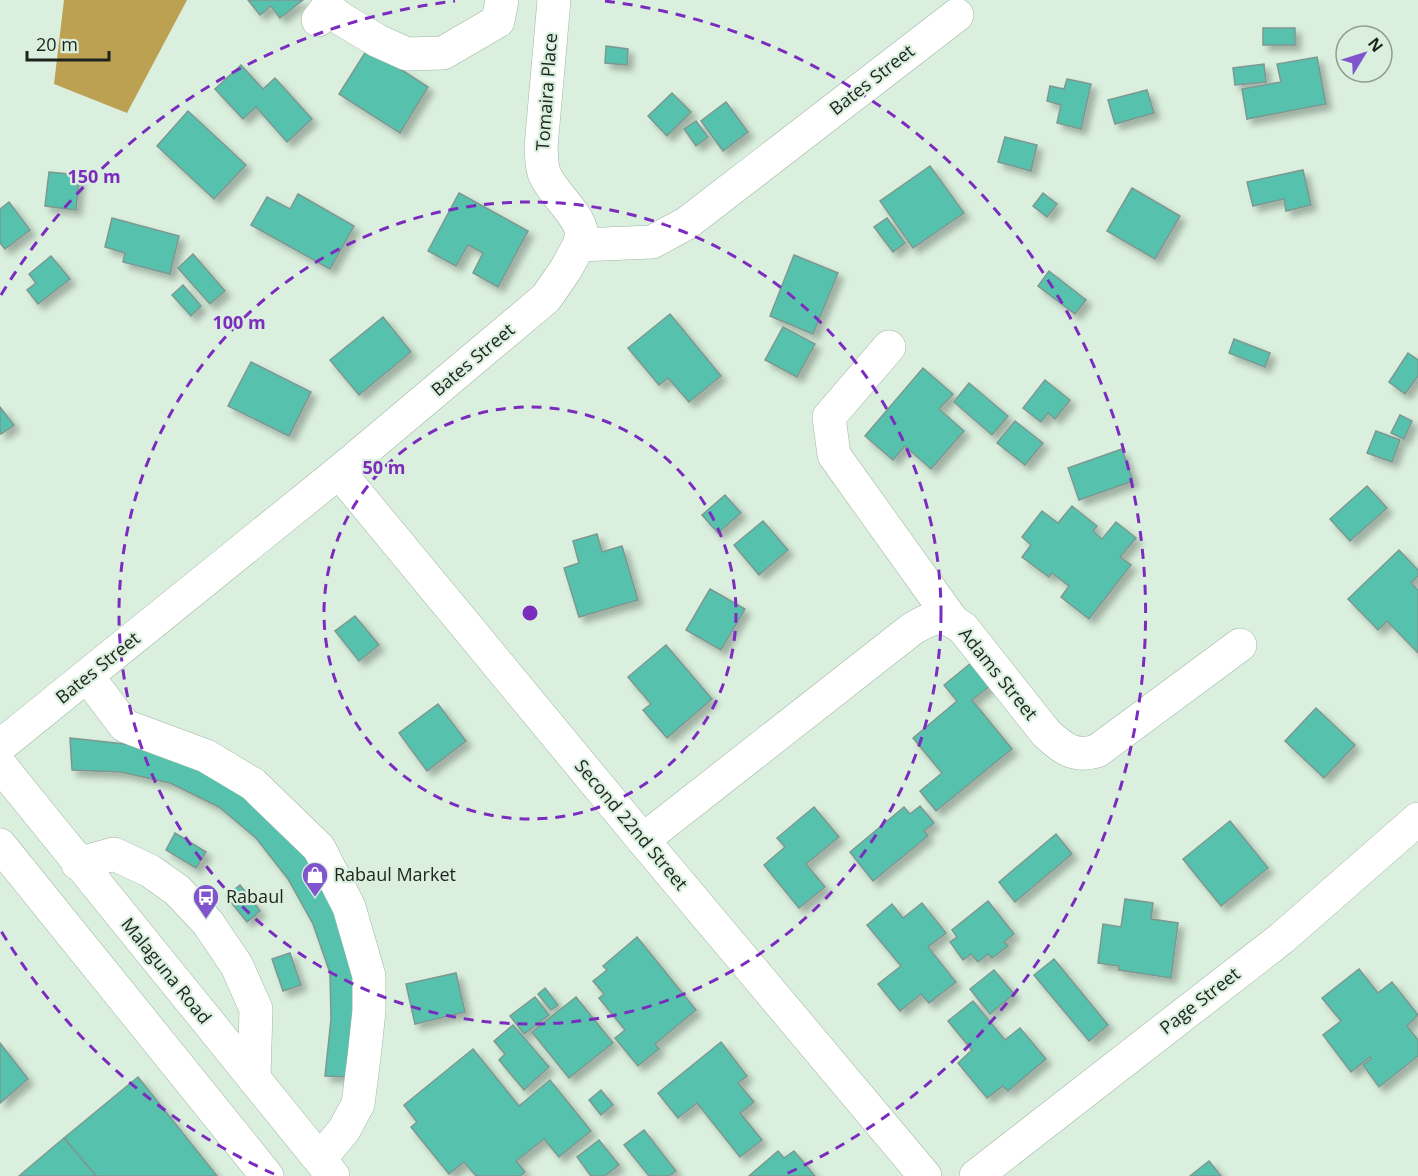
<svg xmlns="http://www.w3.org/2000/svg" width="1418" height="1176" font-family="'Open Sans',sans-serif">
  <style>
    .forest { fill: #bca152 }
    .building { fill: #56c2ae; stroke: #7c9891; stroke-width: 1.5; filter: url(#shadow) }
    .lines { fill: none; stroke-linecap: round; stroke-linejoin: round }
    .minor-casing { stroke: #a1b5a4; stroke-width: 34 }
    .minor { stroke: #fff; stroke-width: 33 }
    .ring { fill: none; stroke: #7b2cbf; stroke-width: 3; stroke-dasharray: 10 8 }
    .labels { text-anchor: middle; stroke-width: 4.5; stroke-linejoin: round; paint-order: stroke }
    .street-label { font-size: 18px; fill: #1c241d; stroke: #daefdd }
    .poi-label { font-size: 18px; fill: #1c241d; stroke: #daefdd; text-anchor: start }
    .centre { fill: #7b2cbf; stroke: #daefdd; stroke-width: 3 }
    .ring-label { font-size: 18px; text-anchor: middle; font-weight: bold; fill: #7b2cbf; stroke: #daefdd; stroke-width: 4.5; stroke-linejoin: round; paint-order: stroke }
  </style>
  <defs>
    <filter id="shadow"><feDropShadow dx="5.5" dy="5.5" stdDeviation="3" flood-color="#0004"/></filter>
  </defs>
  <rect width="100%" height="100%" fill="#daefdd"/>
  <!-- forest -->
  <path class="forest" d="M64 0H187L127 113 54 84Z"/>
  <!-- building -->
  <g class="building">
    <path d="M248 0H303L280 18 271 6 260 15Z"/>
    <rect x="1263" y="28" width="32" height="17"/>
    <path d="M606 46 628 49 627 65 605 63Z"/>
    <path d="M368 48 428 87 400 133 339 94Z"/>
    <path d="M1317 57 1326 104 1247 119 1242 89 1281 82 1277 64Z"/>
    <path d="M1264 64 1266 82 1235 85 1233 68Z"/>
    <path d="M241 65 263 89 275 78 312 119 287 142 256 107 243 119 215 89Z"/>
    <path d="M1067 79 1091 84 1081 129 1057 123 1061 105 1047 101 1050 86 1064 89Z"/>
    <path d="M1147 90 1154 113 1115 124 1108 100Z"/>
    <path d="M672 93 691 112 667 136 648 116Z"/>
    <path d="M726 102 748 132 723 151 701 121Z"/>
    <path d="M188 111 246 165 214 199 157 146Z"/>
    <path d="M696 121 708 137 696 146 684 129Z"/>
    <path d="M1005 137 1037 145 1031 171 998 162Z"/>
    <path d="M930 166 964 213 913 248 880 201Z"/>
    <path d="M1303 170 1311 205 1286 211 1284 199 1253 206 1247 182Z"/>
    <path d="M49 172 79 175 76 210 45 206Z"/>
    <path d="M1132 188 1180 216 1155 259 1107 231Z"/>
    <path d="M459 193 528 231 498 287 473 273 483 253 468 245 456 266 428 251Z"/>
    <path d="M1043 193 1057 204 1047 217 1033 206Z"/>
    <path d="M298 194 354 226 330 269 251 225 267 197 290 209Z"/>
    <path d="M9 202 30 230 5 249 0 243V209Z"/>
    <path d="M112 218 179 236 170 274 123 262 125 253 105 247Z"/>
    <path d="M887 218 905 243 893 252 874 227Z"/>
    <path d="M193 254 225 291 210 304 178 268Z"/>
    <path d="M794 255 838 273 813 334 770 316Z"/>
    <path d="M51 256 70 279 38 304 27 290 36 283 29 274Z"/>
    <path d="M1049 271 1086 300 1075 314 1038 286Z"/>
    <path d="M183 285 201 306 191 316 172 295Z"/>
    <path d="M670 314 721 376 689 402 668 378 659 385 628 348Z"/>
    <path d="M383 317 411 352 359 395 330 360Z"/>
    <path d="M783 327 815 344 797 377 765 360Z"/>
    <path d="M1234 339 1270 353 1265 367 1229 353Z"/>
    <path d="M1408 353 1418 360V376L1405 394 1389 382Z"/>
    <path d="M251 362 311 392 289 436 228 406Z"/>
    <path d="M923 368 953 394 939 409 964 431 931 469 905 446 893 460 865 436Z"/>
    <path d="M1045 380 1070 400 1055 419 1048 413 1041 422 1023 408Z"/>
    <path d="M969 383 1008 416 992 435 954 402Z"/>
    <path d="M0 407 14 425 1 434 0 433Z"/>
    <path d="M1400 415 1412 421 1404 439 1391 433Z"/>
    <path d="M1015 421 1043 443 1025 465 997 443Z"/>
    <path d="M1376 431 1400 440 1392 462 1367 453Z"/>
    <path d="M1122 449 1133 481 1079 500 1068 468Z"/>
    <path d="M1367 486 1387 508 1350 541 1330 519Z"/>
    <path d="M725 495 741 513 718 533 702 515Z"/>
    <path d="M1072 506 1097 526 1093 531 1102 539 1116 522 1136 538 1120 557 1131 565 1089 619 1061 597 1069 586 1052 573 1049 577 1022 557 1031 545 1022 537 1042 511 1058 523Z"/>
    <path d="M763 521 788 550 759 575 734 545Z"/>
    <path d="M597 534 602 552 622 546 638 600 579 617 564 568 579 563 573 541Z"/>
    <path d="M1399 550 1418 570V576L1411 583 1418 590V653L1387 621 1378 630 1348 599Z"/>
    <path d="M710 589 745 609 721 650 686 630Z"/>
    <path d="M355 616 379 645 359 661 335 631Z"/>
    <path d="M666 645 712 699 667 738 643 710 651 704 628 677Z"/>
    <path d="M971 663 990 686 972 700 1012 749 936 811 920 791 942 773 913 738 957 701 944 685Z"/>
    <path d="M438 704 466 741 427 771 399 733Z"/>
    <path d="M1316 708 1355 745 1324 778 1285 741Z"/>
    <path d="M70 738 125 744 181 759 230 785 278 820 314 865 342 917 355 974 350 1077 325 1076 331 1019 330 973 313 924 288 879 256 838 219 807 170 783 121 772 72 770Z"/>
    <path d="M920 806 934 823 924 831 928 836 873 881 850 852 904 807 910 814Z"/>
    <path d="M814 807 839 837 806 864 825 887 799 908 764 865 785 847 777 838Z"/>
    <path d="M1230 821 1268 868 1221 906 1183 859Z"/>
    <path d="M175 833 206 852 196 868 166 850Z"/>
    <path d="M1056 834 1072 854 1015 902 999 882Z"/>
    <path d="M240 885 260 911 247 922 226 896Z"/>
    <path d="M1125 899 1153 903 1151 919 1178 923 1171 978 1119 970V966L1098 963 1103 924 1121 927Z"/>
    <path d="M988 901 1014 934 1004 942 1008 946 992 958 988 954 978 962 971 954 963 960 950 942 957 937 952 930Z"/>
    <path d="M922 903 946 933 928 947 956 982 929 1003 921 994 900 1011 878 984 901 966 867 925 892 904 903 918Z"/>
    <path d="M637 937 696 1010 655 1044 659 1049 638 1066 615 1038 625 1030 599 998 604 994 593 981 607 970 603 966Z"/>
    <path d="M290 953 301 985 283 991 272 959Z"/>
    <path d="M1054 959 1108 1025 1089 1041 1034 975Z"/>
    <path d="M1359 969 1378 993 1392 982 1418 1015 1407 1026 1418 1040V1056L1379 1087 1363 1065 1371 1059 1370 1057 1351 1072 1323 1035 1341 1021 1322 998Z"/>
    <path d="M994 970 1014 994 990 1014 970 989Z"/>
    <path d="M456 973 465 1012 415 1024 406 984Z"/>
    <path d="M545 988 558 1005 551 1010 538 994Z"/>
    <path d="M535 997 549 1015 524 1034 510 1016Z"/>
    <path d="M576 997 613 1043 569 1078 532 1032Z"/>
    <path d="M973 1001 1005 1040 1020 1028 1046 1059 1008 1091 1003 1086 987 1098 958 1063 972 1050 948 1021Z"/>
    <path d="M513 1025 549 1067 524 1090 499 1060 505 1054 494 1041Z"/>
    <path d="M721 1042 747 1076 738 1083 754 1102 740 1113 762 1140 740 1157 697 1103 678 1118 658 1093Z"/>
    <path d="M0 1043 28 1079 0 1103Z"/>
    <path d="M473 1049 519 1106 550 1080 591 1131 559 1157 544 1139 516 1161 525 1172 520 1176H476L464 1162 449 1174 411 1127 417 1122 404 1105Z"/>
    <path d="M138 1077 217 1176H96L64 1138Z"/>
    <path d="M601 1090 613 1105 601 1115 589 1100Z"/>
    <path d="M644 1130 676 1171 669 1176H649L624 1145Z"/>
    <path d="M64 1138 96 1176H19Z"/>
    <path d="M599 1140 619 1165 605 1176H591L577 1157Z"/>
    <path d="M778 1151 784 1158 794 1151 815 1176H749Z"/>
    <path d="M1209 1161 1221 1176H1190Z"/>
  </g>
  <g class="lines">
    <!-- minor casing -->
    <g class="minor-casing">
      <g id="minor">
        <path d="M554 0 541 147C542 157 541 167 545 175 552 192 579 215 581 231 582 235 580 241 579 245"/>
        <path d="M318 20 327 8 343 20 378 41 407 54 443 53 498 21 502 0"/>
        <path d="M889 347 829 417 834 455 952 620"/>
        <path d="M339 472 643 840 925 1176"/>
        <path d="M88 677 125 726 206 756 253 784 319 848 349 907 369 976V1011L364 1058 358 1104 344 1130 320 1159"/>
        <path d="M0 746 339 472 546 298 566 269 579 245 652 242 687 223 957 15"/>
        <path d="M0 765 333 1176"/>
        <path d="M643 840 912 629C934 616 942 613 963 628L1046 733C1062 748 1074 758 1097 751L1240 645"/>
        <path d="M0 845 267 1176"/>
        <path d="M78 864 114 854 150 871 177 890 208 923 237 966 256 1009 254 1079"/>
        <path d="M976 1176 1282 938 1418 819"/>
      </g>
    </g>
    <!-- minor -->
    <use href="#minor" class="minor"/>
  </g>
  <!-- distance rings -->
  <g class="ring">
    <circle cx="530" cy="613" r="206"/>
    <circle cx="530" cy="613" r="411"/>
    <path d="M274 1174A617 617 0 0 1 1 931M1 295A617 617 0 0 1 455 1M605 1A617 617 0 0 1 786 1174"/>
  </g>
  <!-- icons -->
  <defs>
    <g id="shop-pin" transform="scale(1.35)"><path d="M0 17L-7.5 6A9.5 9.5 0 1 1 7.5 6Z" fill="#7f54cd" stroke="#daefdd"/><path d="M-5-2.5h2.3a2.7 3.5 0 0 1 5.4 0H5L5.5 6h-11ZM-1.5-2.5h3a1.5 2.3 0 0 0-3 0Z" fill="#fff"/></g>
    <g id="bus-pin" transform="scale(1.35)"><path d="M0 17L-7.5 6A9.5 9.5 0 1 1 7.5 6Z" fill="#7f54cd" stroke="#daefdd"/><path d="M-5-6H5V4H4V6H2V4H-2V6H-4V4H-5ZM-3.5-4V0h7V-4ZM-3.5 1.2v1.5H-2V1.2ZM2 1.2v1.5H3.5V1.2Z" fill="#fff"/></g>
  </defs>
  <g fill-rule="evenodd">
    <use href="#shop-pin" x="315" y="875"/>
    <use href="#bus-pin" x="206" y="897"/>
  </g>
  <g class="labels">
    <!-- street labels -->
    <g class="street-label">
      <text transform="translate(872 80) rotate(-38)" y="6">Bates Street</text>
      <text transform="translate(547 92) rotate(-86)" y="6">Tomaira Place</text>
      <text transform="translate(473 360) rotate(-40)" y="6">Bates Street</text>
      <text transform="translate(98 668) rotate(-39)" y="6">Bates Street</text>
      <text transform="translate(998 674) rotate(51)" y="6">Adams Street</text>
      <text transform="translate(631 825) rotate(50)" y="6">Second 22nd Street</text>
      <text transform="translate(166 971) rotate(51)" y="6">Malaguna Road</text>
      <text transform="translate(1200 1001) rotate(-38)" y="6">Page Street</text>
    </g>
    <!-- poi labels -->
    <g class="poi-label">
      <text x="334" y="881">Rabaul Market</text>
      <text x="226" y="903">Rabaul</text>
    </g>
  </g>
  <circle cx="530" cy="613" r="9" class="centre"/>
  <g class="ring-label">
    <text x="94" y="183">150 m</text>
    <text x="239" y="329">100 m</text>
    <text x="384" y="474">50 m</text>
  </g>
  <!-- north arrow -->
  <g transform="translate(1364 54) rotate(52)"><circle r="28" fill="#daefdd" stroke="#8e9e90" stroke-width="1.5"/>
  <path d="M0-4.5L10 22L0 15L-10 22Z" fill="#7f54cd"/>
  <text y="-9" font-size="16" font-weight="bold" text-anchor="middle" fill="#1c241d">N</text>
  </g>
  <!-- scale -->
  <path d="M27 51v9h82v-9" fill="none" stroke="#1c241d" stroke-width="3"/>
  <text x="36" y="51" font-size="18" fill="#1c241d" stroke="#daefdd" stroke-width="4.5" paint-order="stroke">20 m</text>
</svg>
